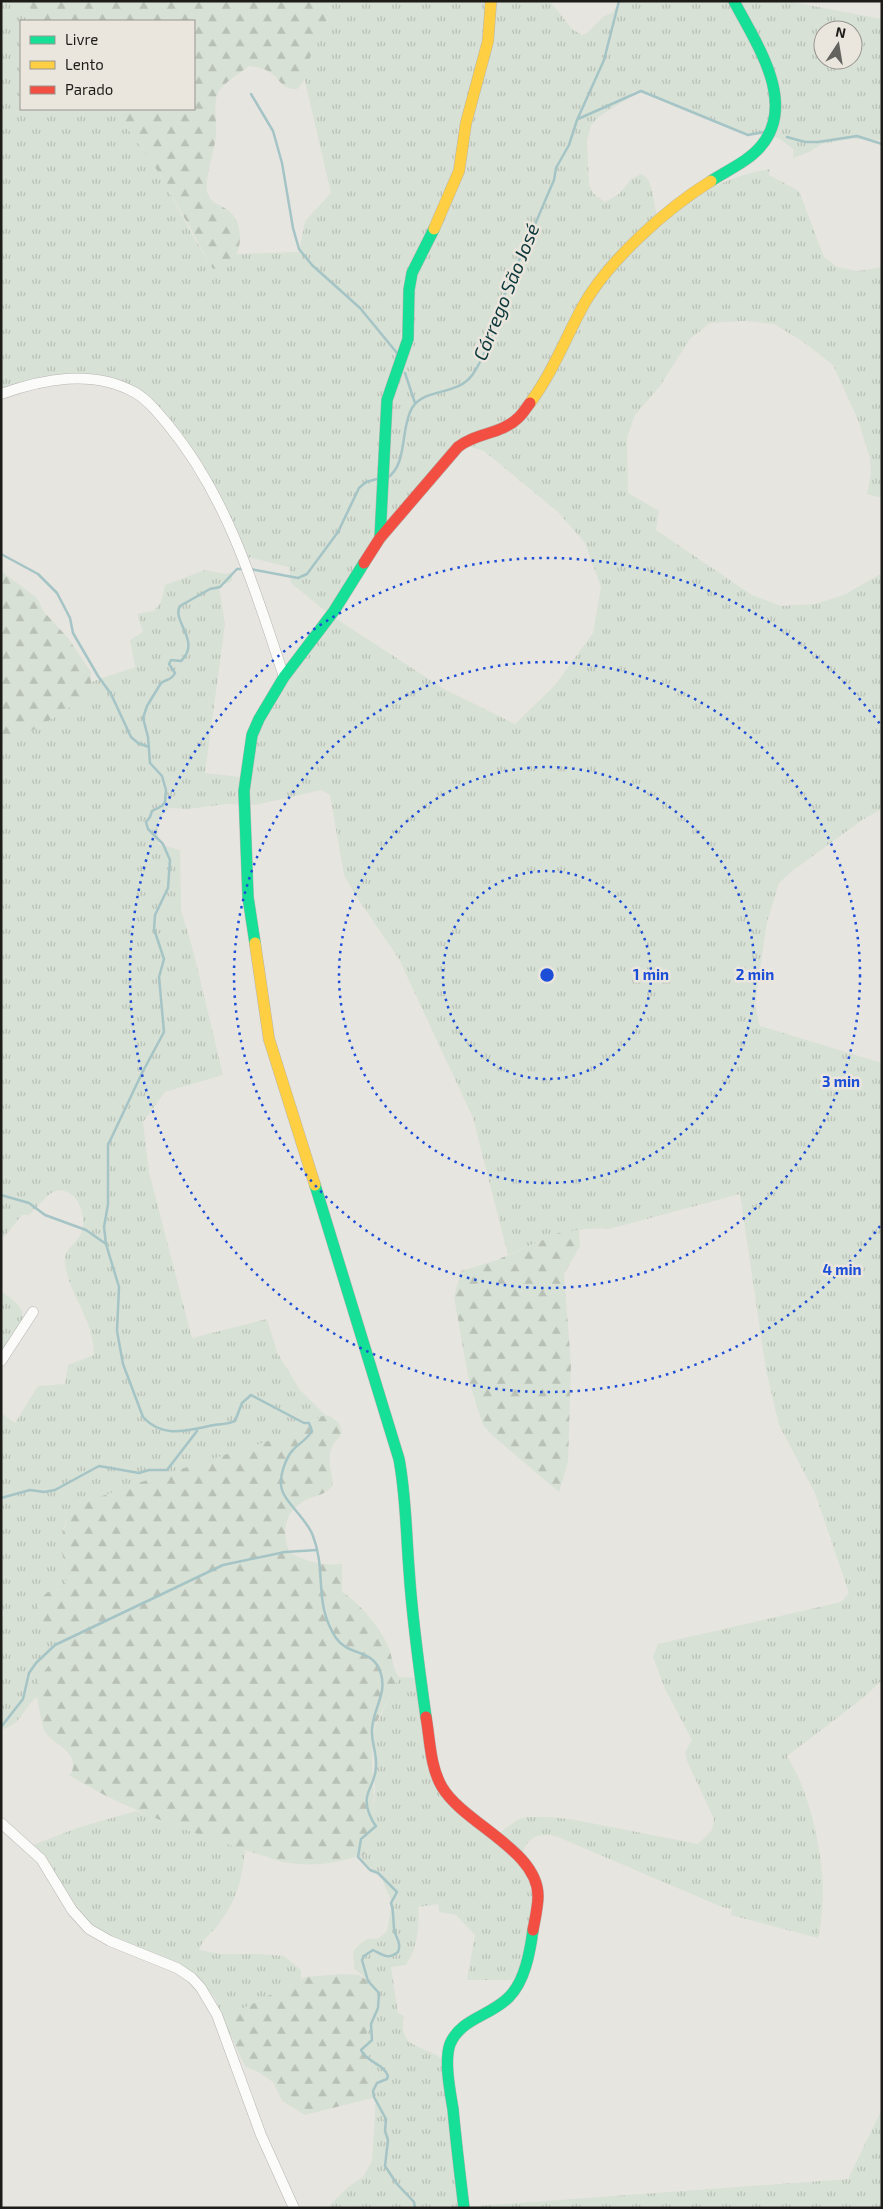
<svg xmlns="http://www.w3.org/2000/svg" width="883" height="2209" font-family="'Exo 2',sans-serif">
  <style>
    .grass { fill: url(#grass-tufts); fill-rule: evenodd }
    .forest { fill: url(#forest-firs) }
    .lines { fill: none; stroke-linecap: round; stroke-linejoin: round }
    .stream { stroke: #a5c4c6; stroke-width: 2.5 }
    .street-casing { stroke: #b5b4b0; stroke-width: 11 }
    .fast-casing { stroke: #b5b4b0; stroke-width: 12 }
    .slow-casing { stroke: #b5b4b0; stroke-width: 12 }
    .jam-casing { stroke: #b5b4b0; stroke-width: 12 }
    .street { stroke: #fbfbfa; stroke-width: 10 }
    .fast { stroke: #16e098; stroke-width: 11 }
    .slow { stroke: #ffcf43; stroke-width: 11 }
    .jam { stroke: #f24e42; stroke-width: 11 }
    .ring { fill: none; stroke: #1d4ed8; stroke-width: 2.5; stroke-dasharray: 2.5 5 }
    .labels { text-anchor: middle; stroke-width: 5; stroke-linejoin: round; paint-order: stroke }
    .water-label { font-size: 19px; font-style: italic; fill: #0c383c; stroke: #eae6dd }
    .centre { fill: #1d4ed8; stroke: #eae6dd; stroke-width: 2.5 }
    .ring-label { font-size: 15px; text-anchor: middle; font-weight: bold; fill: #1d4ed8; stroke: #eae6dd; stroke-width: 5; stroke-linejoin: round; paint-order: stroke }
  </style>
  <defs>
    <pattern id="grass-tufts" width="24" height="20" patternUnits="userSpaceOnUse" patternTransform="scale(1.25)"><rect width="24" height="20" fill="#d8e1d5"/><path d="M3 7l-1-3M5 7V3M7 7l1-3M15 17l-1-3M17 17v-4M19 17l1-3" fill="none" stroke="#b9c0b6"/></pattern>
    <pattern id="forest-firs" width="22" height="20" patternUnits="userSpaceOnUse" patternTransform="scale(1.25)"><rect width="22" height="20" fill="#d8e1d5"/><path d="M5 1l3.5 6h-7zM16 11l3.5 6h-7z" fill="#b9c0b6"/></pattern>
  </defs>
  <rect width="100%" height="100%" fill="#e7e5e0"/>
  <!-- grass -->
  <g class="grass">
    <path d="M1 1H25L39 21H21V109H114L161 176 193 236 213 269 235 257 236 254 299 252 305 221 331 193 304 77 311 55 321 36 333 1H550L572 29 582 35 587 33 603 17 613 12 620 1H786L882 19V140L851 139 822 144 809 152 793 158 794 150 780 139 768 135 750 134 649 94 634 91 627 99 600 116 591 125 587 141 589 185 594 194 605 202 619 194 631 179 641 174C655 179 652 204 658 217 694 197 728 175 770 169L769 175 799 191 824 257 837 267 858 271 882 267V498L867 494 871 473 870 458 858 420 833 365 802 341 774 324 745 321 710 323 690 339 660 386 635 415 627 438 628 493 659 511 656 530 752 595 781 606 815 604 844 595 882 573V809L862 820 791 872 779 883 767 922 755 1005 760 1026 882 1063V1680L862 1699 787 1756C793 1767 800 1779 804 1791 820 1836 829 1890 818 1938L731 1915 732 1909 722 1907 558 1837C534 1831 527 1839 519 1861L526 1869 535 1908 518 1973 512 1980H467L475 1935 456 1915 439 1912 438 1904 418 1907C420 1925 417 1950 406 1965L391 1967 398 2013 404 2016C399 2043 413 2044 432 2053 438 2055 439 2059 446 2059L462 2207 848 2179 882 2109V2208H355L354 2206 327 2208 348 2187 363 2177 372 2161 376 2097 365 2045 373 1994 370 1982 355 1969 353 1956 354 1950 362 1942 367 1939 379 1938 387 1931 392 1903 382 1879 357 1856 372 1830 375 1790 373 1732 399 1677 419 1678 431 1768 493 1838 517 1820 527 1817H547L570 1819 698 1844 712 1830 714 1819 687 1761 685 1752 692 1740 665 1689 653 1657 658 1644 841 1602 849 1593 815 1493 779 1425 766 1370 740 1194 609 1229C572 1226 542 1240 508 1255L473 1118 399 959 354 893 344 875 330 795 321 790 256 805 226 804 188 809 169 808C156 819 158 829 158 844L180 850 181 910 194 954 223 1075 165 1092 143 1122 149 1172 192 1338 267 1319 277 1352 300 1390 325 1415 310 1422 305 1429 77 1505C66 1519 60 1532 61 1549 62 1565 74 1570 62 1590L56 1589 39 1621C44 1628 58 1636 60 1644 63 1655 34 1675 38 1696 24 1706 21 1727 1 1729V1622L4 1612H1V1413L15 1423 38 1386 65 1384 68 1365 94 1355C93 1318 73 1302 66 1269 61 1250 72 1248 80 1236 87 1224 82 1202 71 1194 52 1181 41 1205 29 1215H22L4 1237 1 1236V747L39 727 91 693V682L135 667 130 640 143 632 137 614 154 611 161 602 165 585 205 570 226 574 232 572V581L219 587 225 624 205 773 241 777 258 734 294 672 335 618 444 689 515 724 555 685 593 633 601 587 585 543 558 512 484 451 456 442 329 614 291 583 289 567 239 555 234 531 175 433 129 391 93 379 57 382 1 397ZM823 30H853V60H823Z"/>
    <path d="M1 1292C38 1312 21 1330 1 1354Z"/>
    <path d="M136 1811 245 1850C242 1880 237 1900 218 1925 210 1935 204 1937 199 1950L221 1954H260L284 1956 301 1970V1979L223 2019 215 1998 193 1973 90 1933 33 1845 80 1827Z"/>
  </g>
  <!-- forest -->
  <g class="forest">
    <path d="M25 1H333L321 36 311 55 303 82 297 89C282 90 280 79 270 72 263 68 257 67 249 66 239 74 224 82 218 93 213 100 217 125 216 135 215 150 203 182 208 195 212 204 222 205 229 211 244 224 244 253 227 265 223 267 217 268 213 269L161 176 114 109H194V21H39Z"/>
    <path d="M1 571 37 598 44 612 68 638 91 672V693L39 727 1 747Z"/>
    <path d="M579 1230 580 1246 564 1274 571 1365 568 1462 559 1492 493 1436 483 1425 469 1381 454 1297 461 1271 497 1260 561 1232Z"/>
    <path d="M325 1415C335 1417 340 1423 342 1432 340 1438 336 1440 333 1445 326 1458 332 1473 333 1485 328 1493 319 1495 310 1498 285 1509 281 1528 289 1552 307 1562 322 1566 342 1564V1592C359 1602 382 1630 389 1648 393 1660 392 1667 399 1677 393 1692 375 1721 373 1734 369 1775 381 1815 365 1854 334 1864 314 1867 282 1862 209 1838 135 1816 69 1775L72 1772C79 1749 51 1745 44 1730 42 1725 36 1693 36 1688 39 1671 59 1661 60 1644L44 1628 36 1614C39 1600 45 1588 61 1590L66 1580 67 1569 61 1551 60 1540 69 1516 77 1505 144 1481 305 1429 310 1422Z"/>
    <path d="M341 1974 359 1975 370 1982 373 1994 365 2045 376 2097 305 2115 282 2101 273 2082 260 2073 245 2066 223 2019 305 1977Z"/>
  </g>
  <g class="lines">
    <!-- stream -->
    <g class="stream">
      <path d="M251 94 273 131 282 163 293 228 299 249 312 265 360 308 397 353"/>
      <path d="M578 119 641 91 748 135 764 132"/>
      <path d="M787 137 805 142H818L857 136 882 144"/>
      <path d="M405 373 415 403"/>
      <path d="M387 478C408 465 400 428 412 408 425 387 457 397 473 374 492 345 499 310 510 278 513 270 519 262 522 254 533 230 543 205 554 180L556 168 569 145 577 120 604 60 619 1"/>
      <path d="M1 554 38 574 57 593 70 618 73 633 98 676 111 694 131 737 138 743 149 747"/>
      <path d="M244 569H237L220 587 210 589 180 606C171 621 202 641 181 661L171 660 169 664 175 673C171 681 166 679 161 683L147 706 143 718 148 737 150 763 162 776 166 790 165 802 162 806 152 811 150 817 146 822 148 829 163 844 170 860 168 888 155 915 154 929 164 959 159 977 164 1032 142 1073 108 1145V1204L104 1227 106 1244 119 1287 117 1331 123 1364 143 1417C162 1438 185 1431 209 1426 217 1424 227 1425 235 1421L242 1403 251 1395 304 1423H309L312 1431C307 1440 299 1443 293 1450 286 1457 280 1475 281 1485 282 1501 307 1518 313 1536 327 1572 313 1603 336 1638 349 1657 374 1648 381 1674 387 1694 373 1709 372 1729 371 1741 377 1754 376 1766 376 1786 361 1792 369 1813 371 1818 373 1823 376 1826L361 1839 358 1857 370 1870 378 1873 397 1892 391 1903C394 1912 393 1919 394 1928 395 1938 402 1942 398 1952 388 1960 383 1955 373 1950L364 1956 362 1960 368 1981 379 1993 378 2008 371 2024 372 2040 361 2050C366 2062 383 2063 388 2076L387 2079 377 2083 373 2091 374 2097 386 2119 385 2131 388 2140 385 2166 397 2184 414 2202 415 2208"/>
      <path d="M250 569 298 578 307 574 338 532 359 488 366 482 377 479"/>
      <path d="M1 1195 29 1203 45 1215 86 1230 106 1244"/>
      <path d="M1 1498 30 1490 44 1492 55 1490 99 1466 139 1473 149 1470H167L197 1431"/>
      <path d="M1 1727 23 1699 29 1673 36 1663 55 1645 223 1565 285 1552 317 1550"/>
    </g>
    <!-- street casing -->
    <g class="street-casing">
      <g id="street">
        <path d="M1 394C43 379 92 369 134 392 147 399 159 414 169 426 228 498 255 589 284 677"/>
        <path d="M1 1361 33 1312"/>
        <path d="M1 1823 41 1859 72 1910 89 1929 110 1941 177 1968 192 1978 201 1988 217 2015 261 2135 294 2208"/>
      </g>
    </g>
    <!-- fast casing -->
    <g class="fast-casing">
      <g id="fast">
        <path d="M711 181C726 171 749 161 761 146 798 102 755 42 734 1"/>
        <path d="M380 538 387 400 408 339 409 290 412 273 434 229"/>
        <path d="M255 943 248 897 244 791 252 735 259 719 284 677 334 611 364 563"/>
        <path d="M315 1185 399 1459C406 1496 406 1532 409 1569 412 1618 419 1668 426 1717"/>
        <path d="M464 2208C460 2175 456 2142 453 2109 450 2091 444 2061 450 2044 461 2018 491 2016 509 1997 525 1981 530 1952 533 1930"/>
      </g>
    </g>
    <!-- slow casing -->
    <g class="slow-casing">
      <g id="slow">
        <path d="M434 229 459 171 466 123 488 41 491 1"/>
        <path d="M530 403C553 372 565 339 583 306 608 261 667 208 711 181"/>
        <path d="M255 943 269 1039 315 1185"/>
      </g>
    </g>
    <!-- jam casing -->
    <g class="jam-casing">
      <g id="jam">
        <path d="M364 563 380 538 458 447C475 433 502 434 518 418 523 414 526 408 530 403"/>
        <path d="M426 1717C430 1739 430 1767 442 1787 464 1824 538 1850 538 1896 538 1907 535 1919 533 1930"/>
      </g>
    </g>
    <!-- street -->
    <use href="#street" class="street"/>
    <!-- fast -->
    <use href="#fast" class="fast"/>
    <!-- slow -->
    <use href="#slow" class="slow"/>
    <!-- jam -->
    <use href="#jam" class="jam"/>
  </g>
  <!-- distance rings -->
  <g class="ring">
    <circle cx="547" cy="975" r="104"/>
    <circle cx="547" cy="975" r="208"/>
    <circle cx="547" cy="975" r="313"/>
    <path d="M880 1226A417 417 0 1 1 880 724"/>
  </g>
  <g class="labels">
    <!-- water labels -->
    <g class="water-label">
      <text transform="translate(506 292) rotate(-68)" y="7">Córrego São José</text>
    </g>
  </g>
  <circle cx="547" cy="975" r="8" class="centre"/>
  <g class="ring-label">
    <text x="651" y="980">1 min</text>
    <text x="755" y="980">2 min</text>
    <text x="841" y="1087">3 min</text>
    <text x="842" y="1275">4 min</text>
  </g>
  <!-- border -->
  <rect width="883" height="2209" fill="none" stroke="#1e1c19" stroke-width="5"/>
  <!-- legend -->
  <rect x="20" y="20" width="175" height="90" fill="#eae6dd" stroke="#98958f"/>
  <rect x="30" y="36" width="25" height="8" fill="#16e098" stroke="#98958f"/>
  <text x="65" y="45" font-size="15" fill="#1e1c19">Livre</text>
  <rect x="30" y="61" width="25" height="8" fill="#ffcf43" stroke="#98958f"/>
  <text x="65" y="70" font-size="15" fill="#1e1c19">Lento</text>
  <rect x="30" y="86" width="25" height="8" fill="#f24e42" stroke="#98958f"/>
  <text x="65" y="95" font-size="15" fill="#1e1c19">Parado</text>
  <!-- north arrow -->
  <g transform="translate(838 45) rotate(12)"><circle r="24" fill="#eae6dd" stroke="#98958f"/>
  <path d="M0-4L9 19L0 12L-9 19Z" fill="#64625f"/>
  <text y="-8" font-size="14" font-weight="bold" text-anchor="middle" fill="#1e1c19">N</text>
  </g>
</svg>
